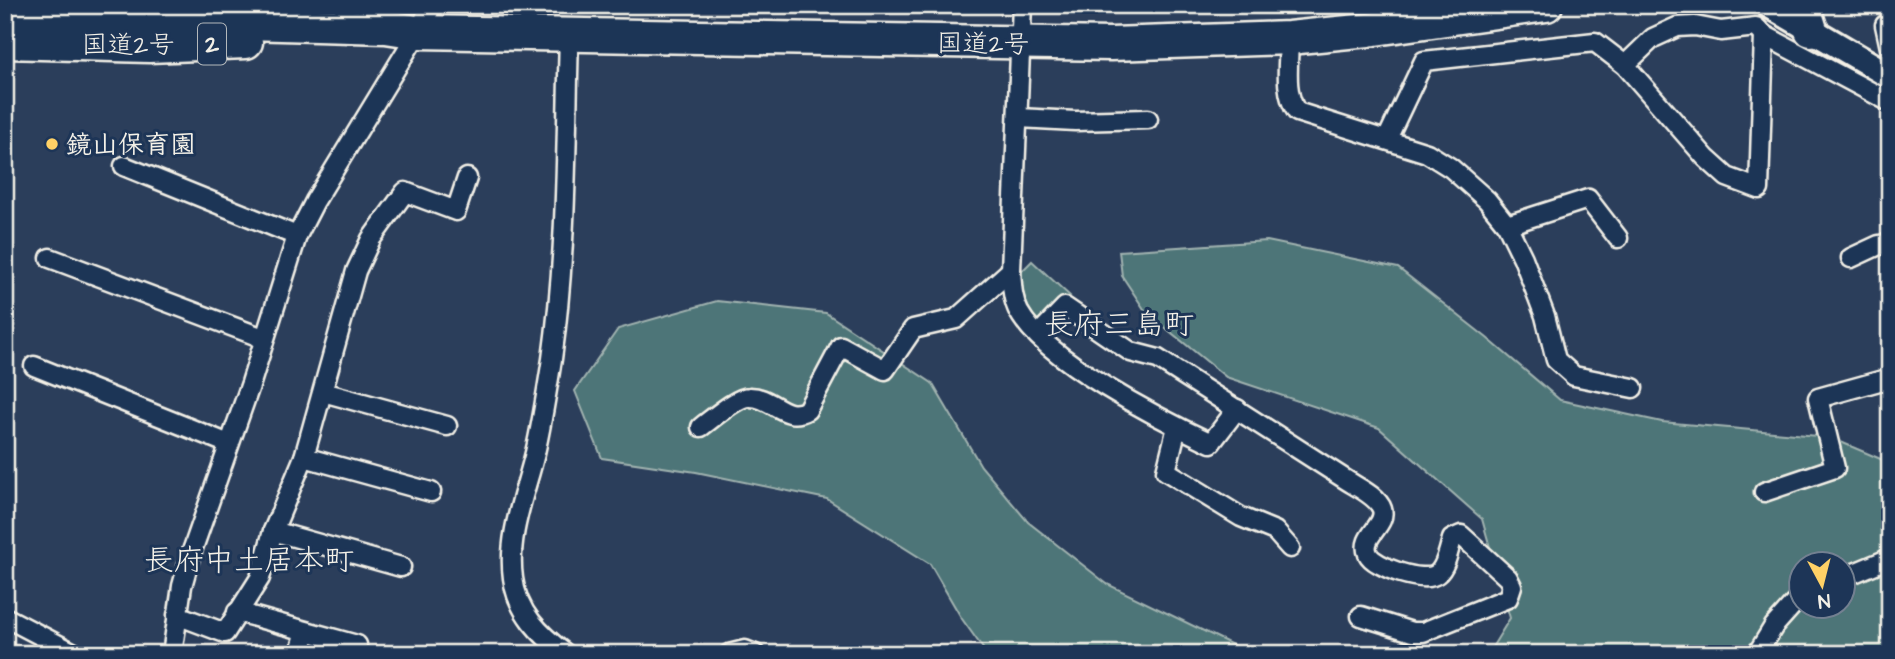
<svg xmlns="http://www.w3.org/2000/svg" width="1895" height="659" font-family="'Architects Daughter','Klee One',sans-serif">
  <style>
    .green { fill: #4e7578; stroke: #a1b3b0; stroke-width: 2; fill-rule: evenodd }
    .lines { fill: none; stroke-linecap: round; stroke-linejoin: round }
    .street-casing { stroke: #f4f1e8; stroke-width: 23 }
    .secondary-casing { stroke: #f4f1e8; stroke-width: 30 }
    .highway-casing { stroke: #f4f1e8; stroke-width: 37 }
    .street { stroke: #1d3557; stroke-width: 18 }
    .secondary { stroke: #1d3557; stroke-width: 24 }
    .highway { stroke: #1d3557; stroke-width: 32 }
    .poi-dot { fill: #ffd166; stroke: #1d3557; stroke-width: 2.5 }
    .labels { text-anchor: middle; stroke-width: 6; stroke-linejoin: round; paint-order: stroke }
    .shield { fill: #1d3557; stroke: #b4b9bc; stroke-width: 2 }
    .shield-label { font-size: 24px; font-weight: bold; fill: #f4f1e8 }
    .street-label { font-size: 26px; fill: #f4f1e8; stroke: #1d3557 }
    .poi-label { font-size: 26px; font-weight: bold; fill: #f4f1e8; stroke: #1d3557; text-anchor: start }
    .quarter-label { font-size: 30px; fill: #f4f1e8; stroke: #1d3557 }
  </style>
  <rect width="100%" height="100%" fill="#2b3e5b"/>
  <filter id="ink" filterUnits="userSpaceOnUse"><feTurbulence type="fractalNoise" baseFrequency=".0143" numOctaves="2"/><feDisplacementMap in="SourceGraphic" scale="14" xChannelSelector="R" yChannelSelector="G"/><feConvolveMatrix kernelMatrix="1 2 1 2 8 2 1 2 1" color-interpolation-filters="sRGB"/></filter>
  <g filter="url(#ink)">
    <!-- green -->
    <g class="green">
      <path d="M1267 241 1398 268 1487 338 1560 400 1662 422 1829 437 1890 463V654H1488L1510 618 1482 519 1379 428 1226 377 1146 312 1122 276 1119 251ZM1800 564H1842V606H1800Z"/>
      <path d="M1032 261 1070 296 1047 323 1033 320 1019 282 1021 272Z"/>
      <path d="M717 301 826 313 932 383 981 466 1028 522 1107 584 1251 654H987L962 619 930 564 827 499 696 472 602 458 575 391 618 329Z"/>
    </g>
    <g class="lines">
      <!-- street casing -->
      <g class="street-casing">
        <g id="street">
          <path d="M1022 5 1011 270C1012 284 1012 299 1019 312 1046 361 1160 419 1211 443L1237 409"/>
          <path d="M1885 25 1890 48"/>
          <path d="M1289 38C1289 61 1283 93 1297 112L1427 153 1451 168 1487 200 1507 225 1523 258 1545 316 1556 360 1574 376 1633 388"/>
          <path d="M1625 65 1653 38 1677 27 1695 26 1721 31 1756 27 1764 35"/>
          <path d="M1019 118 1075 121 1148 119"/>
          <path d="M1387 139 1424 61 1595 42 1625 65 1706 158 1727 177 1759 189 1764 35 1890 102"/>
          <path d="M124 166 297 236"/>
          <path d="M1507 225 1588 199 1618 238"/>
          <path d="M50 258 263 338"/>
          <path d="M1851 258 1879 245 1890 243"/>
          <path d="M1038 335 1065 307 1131 352 1158 359 1348 481C1359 488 1378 497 1382 509 1387 526 1360 536 1368 554 1374 567 1424 584 1437 574 1446 567 1449 549 1452 539L1461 535 1508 578 1512 586 1508 598 1423 632H1412L1361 616"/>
          <path d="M34 366 229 444"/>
          <path d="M323 392 447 426"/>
          <path d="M701 427C712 419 737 397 749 397 772 396 785 423 807 410L841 346 885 370 913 329 956 319 1011 270"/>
          <path d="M1177 427 1166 471 1241 517 1275 531 1290 548"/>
          <path d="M304 457 431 492"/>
          <path d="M1764 492 1835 468 1818 398 1890 378"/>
          <path d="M273 531 401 567"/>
          <path d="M1842 578 1890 558"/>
          <path d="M237 612 357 645"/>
          <path d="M177 615 225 633 260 578 273 531 304 457 356 271 371 239 405 192 456 211 467 178"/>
          <path d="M5 617 76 654"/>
          <path d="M172 654 182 586 191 554 251 383 297 236 315 201 418 32 432 5"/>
          <path d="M299 654 306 632"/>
          <path d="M566 654C540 635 517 612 513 578 507 536 525 494 535 453 542 423 547 390 552 359 567 252 566 143 569 35"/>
          <path d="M729 654 745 650 755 654"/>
          <path d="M1757 654 1774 626 1800 597"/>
        </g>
      </g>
      <!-- secondary casing -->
      <g class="secondary-casing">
        <path id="secondary" d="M1769 5 1890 76"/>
      </g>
      <!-- highway casing -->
      <g class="highway-casing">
        <g id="highway">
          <path d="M1803 5 1811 30"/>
          <path d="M5 16 386 27 418 32 1111 44 1289 38 1368 30 1546 5"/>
          <path d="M5 42 149 46 246 42"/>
        </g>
      </g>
      <!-- street -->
      <use href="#street" class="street"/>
      <!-- secondary -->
      <use href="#secondary" class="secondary"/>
      <!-- highway -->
      <use href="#highway" class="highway"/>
    </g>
  </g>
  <!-- markers -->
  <circle class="poi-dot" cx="52" cy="144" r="7"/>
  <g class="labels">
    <!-- shield labels -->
    <rect class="shield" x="198" y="23.5" width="28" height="41" rx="5"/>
    <g class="shield-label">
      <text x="212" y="52">2</text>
    </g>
    <!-- street labels -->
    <g class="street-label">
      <text transform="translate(983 43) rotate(1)" y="9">国道2号</text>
      <text x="128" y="53">国道2号</text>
    </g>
    <!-- poi labels -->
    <g class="poi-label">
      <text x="66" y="153">鏡山保育園</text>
    </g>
    <!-- quarter labels -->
    <g class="quarter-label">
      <text x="1119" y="334">長府三島町</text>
      <text x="249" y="570">長府中土居本町</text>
    </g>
  </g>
  <!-- margin -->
  <rect width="1895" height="659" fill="none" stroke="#1d3557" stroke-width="28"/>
  <rect x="14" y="14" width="1867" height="631" fill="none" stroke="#f4f1e8" stroke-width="2.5" filter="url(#ink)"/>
  <!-- north arrow -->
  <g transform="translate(1822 585) rotate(173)"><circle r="33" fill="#1d3557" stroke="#738091" stroke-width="2"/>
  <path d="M0-5L12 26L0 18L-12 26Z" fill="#ffd166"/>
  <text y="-10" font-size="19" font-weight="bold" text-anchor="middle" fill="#f4f1e8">N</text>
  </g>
</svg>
